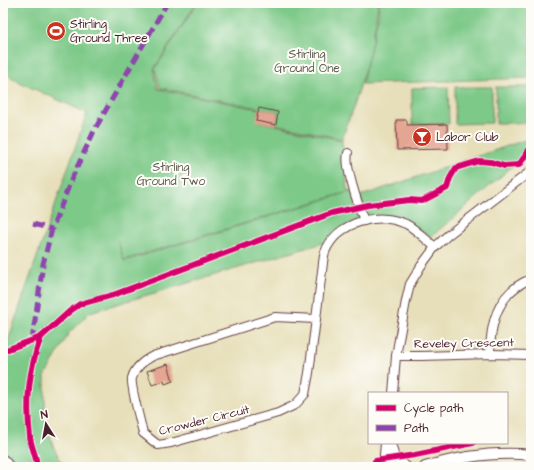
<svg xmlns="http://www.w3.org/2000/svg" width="534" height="470" font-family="'Architects Daughter',sans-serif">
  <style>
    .green { fill: #7dc988; stroke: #64745a }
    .building { fill: #e4a592 }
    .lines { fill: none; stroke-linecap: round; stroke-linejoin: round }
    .minor-casing { stroke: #623c40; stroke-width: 10 }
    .major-casing { stroke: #623c40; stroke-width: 12 }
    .minor { stroke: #fff; stroke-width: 8 }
    .major { stroke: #fff; stroke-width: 10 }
    .quiet { stroke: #8e44ad; stroke-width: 5; stroke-dasharray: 10 5; stroke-linecap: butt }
    .cycleway-casing { stroke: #fdfcf7; stroke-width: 8 }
    .cycleway { stroke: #d6006c; stroke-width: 6 }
    .labels { text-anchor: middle; stroke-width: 4; stroke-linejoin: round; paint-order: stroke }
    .poi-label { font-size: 12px; fill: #4a1f2b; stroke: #fdfcf7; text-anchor: start }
    .park-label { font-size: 12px; fill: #5c5a4c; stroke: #fdfcf7 }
    .street-label { font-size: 12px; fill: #4a1f2b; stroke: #fdfcf7 }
  </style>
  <rect width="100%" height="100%" fill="#fdfcf7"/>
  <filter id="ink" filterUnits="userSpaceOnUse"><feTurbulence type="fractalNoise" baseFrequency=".025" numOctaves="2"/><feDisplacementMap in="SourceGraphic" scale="8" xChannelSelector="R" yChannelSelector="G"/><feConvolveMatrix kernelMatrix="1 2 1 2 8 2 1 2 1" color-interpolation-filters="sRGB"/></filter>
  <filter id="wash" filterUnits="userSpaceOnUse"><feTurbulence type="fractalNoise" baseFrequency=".012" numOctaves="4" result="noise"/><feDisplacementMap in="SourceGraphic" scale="16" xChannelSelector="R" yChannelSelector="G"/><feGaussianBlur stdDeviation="0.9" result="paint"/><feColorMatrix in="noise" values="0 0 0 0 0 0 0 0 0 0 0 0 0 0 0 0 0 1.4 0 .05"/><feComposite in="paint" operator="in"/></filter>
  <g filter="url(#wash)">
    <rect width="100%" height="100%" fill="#e7dfb9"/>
    <!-- green -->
    <g class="green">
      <path d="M3 3H196L154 69 158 89 259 109 257 121 342 140 348 192 124 260 118 241 124 261 352 191 360 218 335 232 323 243 90 312 69 333 45 376V419L54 448 64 467H20L10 459 3 451V355L87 113 21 83 3 72Z"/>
      <path d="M197 3H378C374 49 358 95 342 139L276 124 278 112 160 88 155 69Z"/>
      <path d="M379 3H531V78L362 84 378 17Z"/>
      <path d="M448 87 449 124H412V88Z"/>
      <path d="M455 87H492V123L455 124Z"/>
      <rect x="496" y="87" width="35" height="36"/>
      <path d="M531 138V150L431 237 402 220 365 214 361 196Z"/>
    </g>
    <g id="blocks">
      <!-- building -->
      <g class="building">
        <path d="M259 108 278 112 276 125 256 121Z"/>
        <path d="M396 120H407V125L447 124 448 149 397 150Z"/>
        <path d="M168 364 173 381 165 384 164 381 152 385 147 371Z"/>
      </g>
    </g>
  </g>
  <g filter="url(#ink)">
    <use href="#blocks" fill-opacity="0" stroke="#623c40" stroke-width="1"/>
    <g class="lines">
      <!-- minor casing -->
      <g class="minor-casing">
        <g id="minor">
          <path d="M348 153C344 167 359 206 364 221"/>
          <path d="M275 317 316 319 309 373 305 394 295 405 278 413 171 443 158 445 143 433C141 424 130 385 132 378 135 367 143 361 153 356Z"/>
          <path d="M316 319C318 303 320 287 322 271 323 265 323 258 325 252 337 222 378 211 406 224 416 229 426 240 435 247"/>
          <path d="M490 354C490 322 499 291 531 279"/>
          <path d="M396 356H421L490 354 531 355"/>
          <path d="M393 393 396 356 406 301 410 284 421 266 435 247 448 235 531 171"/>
          <path d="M383 467 385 443"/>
          <path d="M389 467 391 450"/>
        </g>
      </g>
      <!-- major casing -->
      <g class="major-casing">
        <g id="major">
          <path d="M391 447 394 458 406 467"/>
          <path d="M3 460 9 467"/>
          <path d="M380 467 383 464"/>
          <path d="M425 467C459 457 495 451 531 455"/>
        </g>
      </g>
      <!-- minor -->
      <use href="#minor" class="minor"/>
      <!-- major -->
      <use href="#major" class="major"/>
      <!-- quiet -->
      <g class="quiet">
        <path d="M33 224 52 229"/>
        <path d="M32 341 43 264 52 229 72 178 95 129 167 3"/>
      </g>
      <!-- cycleway casing -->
      <g class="cycleway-casing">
        <g id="cycleway">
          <path d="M3 351 41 337 70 311 80 304 113 295 332 213 368 205 409 200 422 201 447 188 450 178 456 168 479 161 491 162 504 166 519 165 531 147"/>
          <path d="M37 467C37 457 31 447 30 437 26 401 28 372 41 337"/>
          <path d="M372 467 375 461 415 455 473 443"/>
        </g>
      </g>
      <!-- cycleway -->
      <use href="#cycleway" class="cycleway"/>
    </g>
  </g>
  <!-- icons -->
  <defs>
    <g id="stadium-disc" transform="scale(1)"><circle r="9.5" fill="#c8321e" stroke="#fdfcf7"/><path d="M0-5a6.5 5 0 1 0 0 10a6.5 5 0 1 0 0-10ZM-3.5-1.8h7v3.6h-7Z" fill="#fff"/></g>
    <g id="bar-disc" transform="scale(1)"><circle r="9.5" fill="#c8321e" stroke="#fdfcf7"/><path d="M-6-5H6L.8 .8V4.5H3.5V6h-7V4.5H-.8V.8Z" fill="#fff"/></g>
  </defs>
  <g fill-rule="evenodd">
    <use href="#stadium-disc" x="56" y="31"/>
    <use href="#bar-disc" x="422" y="137"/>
  </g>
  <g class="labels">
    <!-- poi labels -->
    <g class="poi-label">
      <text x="70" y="28">Stirling<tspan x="70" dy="14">Ground Three</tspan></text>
      <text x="436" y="141">Labor Club</text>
    </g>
    <!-- park labels -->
    <g class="park-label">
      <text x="307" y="58">Stirling<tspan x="307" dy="14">Ground One</tspan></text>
      <text x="171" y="171">Stirling<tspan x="171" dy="14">Ground Two</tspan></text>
    </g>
    <!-- street labels -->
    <g class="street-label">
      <text transform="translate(464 343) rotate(-1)" y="4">Reveley Crescent</text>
      <text transform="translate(204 420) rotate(-14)" y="4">Crowder Circuit</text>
    </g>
  </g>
  <!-- margin -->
  <rect width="534" height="470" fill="none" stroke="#fdfcf7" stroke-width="16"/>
  <!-- legend -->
  <rect x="368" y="392" width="140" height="52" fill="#fdfcf7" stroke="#b5a4a5"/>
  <rect x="376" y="405" width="20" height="6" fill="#d6006c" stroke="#b5a4a5"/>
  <text x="404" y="412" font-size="12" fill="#4a1f2b">Cycle path</text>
  <rect x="376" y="425" width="20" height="6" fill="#8e44ad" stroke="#b5a4a5"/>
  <text x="404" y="432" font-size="12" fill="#4a1f2b">Path</text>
  <!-- north arrow -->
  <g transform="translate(46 424) rotate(349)" stroke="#fdfcf7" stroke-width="3" paint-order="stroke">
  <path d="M0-3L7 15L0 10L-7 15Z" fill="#4a1f2b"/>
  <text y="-6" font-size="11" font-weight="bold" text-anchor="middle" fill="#4a1f2b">N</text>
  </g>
</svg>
